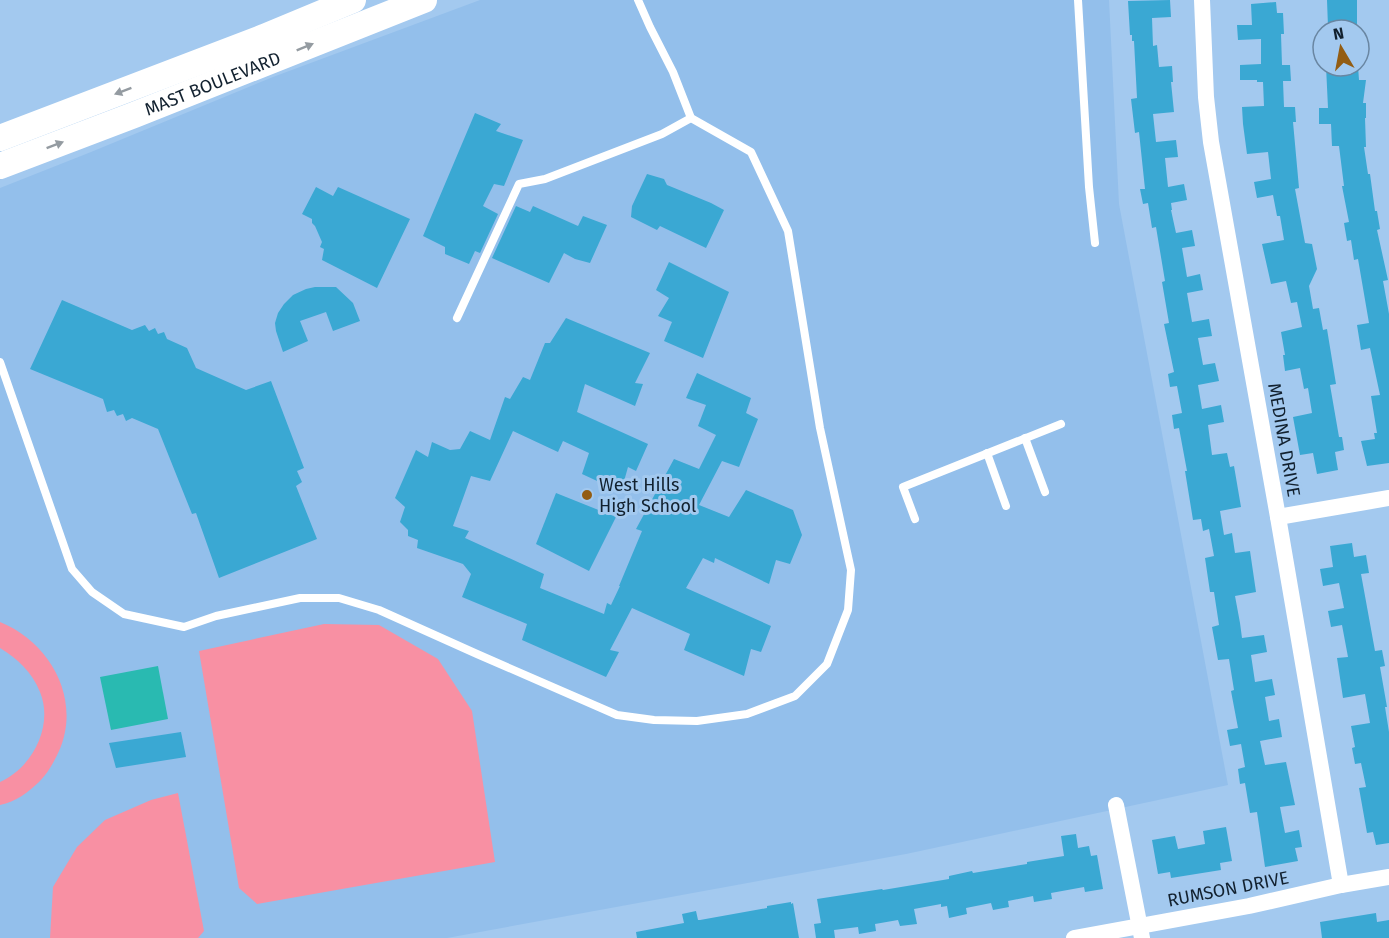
<svg xmlns="http://www.w3.org/2000/svg" width="1389" height="938" font-family="'Fira Sans',sans-serif">
  <style>
    .built { fill: #93bfeb }
    .green { fill: #f890a3 }
    .water { fill: #29bab1 }
    .building { fill: #3aa8d3 }
    .lines { fill: none; stroke-linecap: round; stroke-linejoin: round }
    .lane { stroke: #fff; stroke-width: 8 }
    .street { stroke: #fff; stroke-width: 16 }
    .primary { stroke: #fff; stroke-width: 26 }
    .oneway { fill: #949ba1 }
    .poi-dot { fill: #935d13; stroke: #a3c9ef; stroke-width: 2 }
    .labels { text-anchor: middle; stroke-width: 6; stroke-linejoin: round; paint-order: stroke }
    .street-label { font-size: 18px; fill: #12212f; stroke: #a3c9ef }
    .poi-label { font-size: 18px; fill: #12212f; stroke: #a3c9ef; text-anchor: start }
  </style>
  <rect width="100%" height="100%" fill="#a3c9ef"/>
  <!-- built -->
  <path class="built" d="M480 0H1109L1119 204 1228 785 906 854 447 938H0V188L91 152 273 77Z"/>
  <!-- green -->
  <g class="green">
    <path d="M0 622C50 642 82 699 59 751 54 762 48 773 39 782 28 792 16 802 0 805V782C32 768 54 726 40 692 32 672 18 659 0 648Z"/>
    <path d="M324 624 379 625 438 659 472 711 495 862 257 904 239 888 199 651Z"/>
    <path d="M178 793 204 931 198 938H50L53 887 77 847 105 820 151 800Z"/>
  </g>
  <!-- water -->
  <path class="water" d="M158 666 168 719 111 730 100 677Z"/>
  <!-- building -->
  <g class="building">
    <path d="M1170 0 1171 17 1152 18 1153 46 1157 45 1159 67 1172 66 1173 82H1171L1174 112 1153 114 1156 142 1176 140 1178 157 1165 158 1168 187 1184 184 1187 200 1171 203 1172 210H1171L1176 233 1192 230 1195 246 1182 248 1187 277 1200 274 1203 290 1187 293 1192 322 1209 319 1212 336 1198 338 1203 365 1215 363 1219 381 1198 385 1202 409 1221 405 1224 422 1208 425 1212 455 1227 453 1230 467 1234 466 1241 507 1220 511 1224 535 1232 533 1235 553 1250 551 1256 592 1235 596 1240 623 1242 638 1264 635 1267 652 1251 655 1255 682 1272 679 1275 695 1265 697 1269 721 1279 719 1282 737 1260 741 1265 765 1286 762 1295 805 1280 807 1285 833 1299 830 1302 847 1295 848 1298 861 1265 867 1257 812 1250 813 1245 783 1240 784 1238 769 1245 767 1241 744 1230 746 1227 730 1238 728 1231 691 1234 690 1229 659 1218 660 1212 627 1219 625 1214 592H1210L1205 558 1214 556 1209 529 1203 531 1201 519 1193 520 1185 471H1187L1179 428 1174 429 1172 415 1182 413 1177 386 1170 387 1168 374 1174 372 1164 324 1169 323 1162 282 1165 281 1156 227 1152 228 1148 203 1143 204 1140 189H1145L1139 132 1135 133 1131 99 1137 98 1134 41H1132V35H1130L1128 1Z"/>
    <path d="M1327 0H1357V30H1335V27H1328Z"/>
    <path d="M1276 2 1277 13H1283L1284 34H1281L1282 65H1290L1291 81H1283L1284 107H1295L1296 122H1293L1299 188 1295 189 1305 243 1312 244 1317 269 1309 286 1313 309 1319 308 1323 330 1327 329 1336 384 1330 385 1339 437H1342L1344 450 1335 452 1338 470 1317 474 1313 453 1300 455 1293 417 1312 413 1308 388 1304 389 1300 368 1285 371 1283 355H1285L1281 332 1302 327 1297 302 1291 303 1286 281 1271 284 1262 244 1284 240 1280 216H1277L1273 195 1257 198 1254 182 1271 179 1268 152 1247 154 1243 124 1242 107 1264 106 1263 82H1257V80H1240V65L1261 64V39L1238 40 1237 25H1252L1251 4Z"/>
    <path d="M1326 66H1358L1359 80H1366L1363 103H1366V118H1365L1366 147H1364L1368 174H1370L1375 211H1377L1380 229 1377 230 1388 280 1383 281 1389 314V463L1367 466 1361 441 1375 439 1374 433H1377L1371 396 1380 395 1370 348 1361 350 1357 325 1369 323 1358 259 1354 260 1351 240 1347 241 1344 223 1349 222 1342 186H1344L1339 146H1332L1331 124H1319V108H1328Z"/>
    <path d="M475 113 501 124 496 131 523 140 504 186 494 184 483 206 498 214 480 253 475 251 469 264 445 254V247L423 236Z"/>
    <path d="M647 174 664 179 667 185 711 203 724 210 706 248 660 226 657 230 631 217 632 206Z"/>
    <path d="M316 187 333 196 338 187 410 219 377 288 322 260 324 249 320 247 322 242 315 226 312 223V219L302 214Z"/>
    <path d="M516 206 530 212 533 206 578 226 583 216 607 225 590 263 575 259 564 253 549 283 492 258Z"/>
    <path d="M669 262 729 292 703 358 664 341 672 322 658 316 669 298 656 290Z"/>
    <path d="M315 287H336L353 303 360 321 333 331 326 312 300 321 308 341 283 352 276 331 275 323 278 313 284 304 293 295 306 289Z"/>
    <path d="M62 300 132 330 145 325 149 331 155 328 158 334 164 332 167 339 187 348 196 368 246 390 271 381 304 468 297 471 302 482 296 486 317 539 219 578 196 513 192 514 158 429 132 418 126 421 123 414 117 416 114 410 107 412 103 399 30 369Z"/>
    <path d="M566 318 650 353 635 383 643 384 635 406 585 384 577 412 648 444 636 471 628 467 621 492 582 474 589 453 563 441 558 452 513 431 490 481 471 476 453 526 469 531 465 538 544 574 540 588 604 614 607 603 611 605 620 586H619L642 531 636 529 674 459 699 469 716 435 698 426 706 405 686 398 697 373 751 398 746 413 758 419 739 467 722 461 699 505 729 517 746 490 793 510 802 535 790 564 776 560 769 584 715 558 714 563 703 558 686 588 771 626 761 652 751 649 744 676 684 650 690 634 632 608 610 650 619 652 606 677 522 640 527 624 462 597 471 574 463 564 417 548 418 540 408 536V530L400 522 405 507 395 498 416 450 428 457 432 442 450 450 460 449 470 431 490 440 505 397 510 399 523 377 530 380 545 343H550Z"/>
    <path d="M556 493 616 517 589 571 536 544Z"/>
    <path d="M1352 543 1354 557 1366 555 1369 573 1361 574 1375 651 1382 650 1385 666 1380 667 1387 707H1385L1389 732V843L1376 845 1373 832 1367 833 1359 788 1366 787 1361 763 1355 764 1352 748 1355 747 1351 726 1370 723 1365 694 1343 698 1337 658 1348 657 1342 625 1331 627 1328 611 1344 608 1339 583 1323 586 1320 569 1333 567 1330 546Z"/>
    <path d="M181 732 186 757 116 768 109 743Z"/>
    <path d="M1226 827 1232 861 1220 863 1221 870 1171 878 1170 872 1158 874 1152 840 1175 836 1178 849 1205 844 1203 831Z"/>
    <path d="M1076 834 1078 848 1089 846 1091 856 1097 855 1103 889 1085 892 1084 887 1051 893 1052 899 1034 902 1033 896 1008 901 1009 907 993 910 991 903 966 908 967 914 949 918 947 906 941 907V904L914 909 917 924 900 926 898 920 875 924 876 931 859 934 858 927 834 930 835 938H816L814 924 821 923 817 899 882 889 883 890 949 879V876L972 871 973 873 1027 864V862L1064 856 1061 836Z"/>
    <path d="M791 902V904L793 903 799 938H637L636 932 684 923 682 914 696 911 698 920H700L767 908V906Z"/>
    <path d="M1376 913 1377 922 1389 920V938H1322L1320 922Z"/>
  </g>
  <g class="lines">
    <!-- lane -->
    <g class="lane">
      <path d="M1078 0 1089 187 1095 243"/>
      <path d="M457 318 519 184 545 179 662 134 691 118"/>
      <path d="M0 362 72 569 92 592 124 614 184 627 216 616 300 598H339L379 610 477 654 617 715 654 720 697 721 747 714 795 696 827 664 848 610 851 570 820 428 788 231 751 152 691 118 673 72 650 27 638 0"/>
      <path d="M1025 438 1045 492"/>
      <path d="M987 453 1006 506"/>
      <path d="M915 519 903 487 1061 424"/>
    </g>
    <!-- street -->
    <g class="street">
      <path d="M1202 0 1206 97 1211 142 1278 517 1341 885"/>
      <path d="M1278 517 1389 498"/>
      <path d="M1116 805 1142 938"/>
      <path d="M1074 938 1249 906 1341 885 1389 877"/>
    </g>
    <!-- primary -->
    <g class="primary">
      <path d="M0 138 264 37 353 0"/>
      <path id="s1" d="M0 166 134 115 424 0"/>
    </g>
  </g>
  <!-- one-way arrows -->
  <defs><path id="oneway-solid" d="M-6-.8H1V-3.2L6.5 0L1 3.2V.8H-6Z" transform="scale(1.5)"/></defs>
  <g class="oneway">
    <use href="#oneway-solid" transform="translate(305 47) rotate(-22)"/>
    <use href="#oneway-solid" transform="translate(123 91) rotate(159)"/>
    <use href="#oneway-solid" transform="translate(55 145) rotate(-21)"/>
  </g>
  <!-- markers -->
  <circle class="poi-dot" cx="587" cy="495" r="6"/>
  <g class="labels">
    <!-- street labels -->
    <g class="street-label">
      <text dy="6" stroke="none"><textPath href="#s1" startOffset="228">MAST BOULEVARD</textPath></text>
      <text transform="translate(1284 440) rotate(80)" y="6">MEDINA DRIVE</text>
      <text transform="translate(1228 889) rotate(-11)" y="6">RUMSON DRIVE</text>
    </g>
    <!-- poi labels -->
    <g class="poi-label">
      <text x="599" y="491">West Hills<tspan x="599" dy="21">High School</tspan></text>
    </g>
  </g>
  <!-- north arrow -->
  <g transform="translate(1341 48) rotate(350)"><circle r="28" fill="#a3c9ef" stroke="#6986a2" stroke-width="1.5"/>
  <path d="M0-4.5L10 22L0 15L-10 22Z" fill="#935d13"/>
  <text y="-9" font-size="16" font-weight="bold" text-anchor="middle" fill="#12212f">N</text>
  </g>
</svg>
